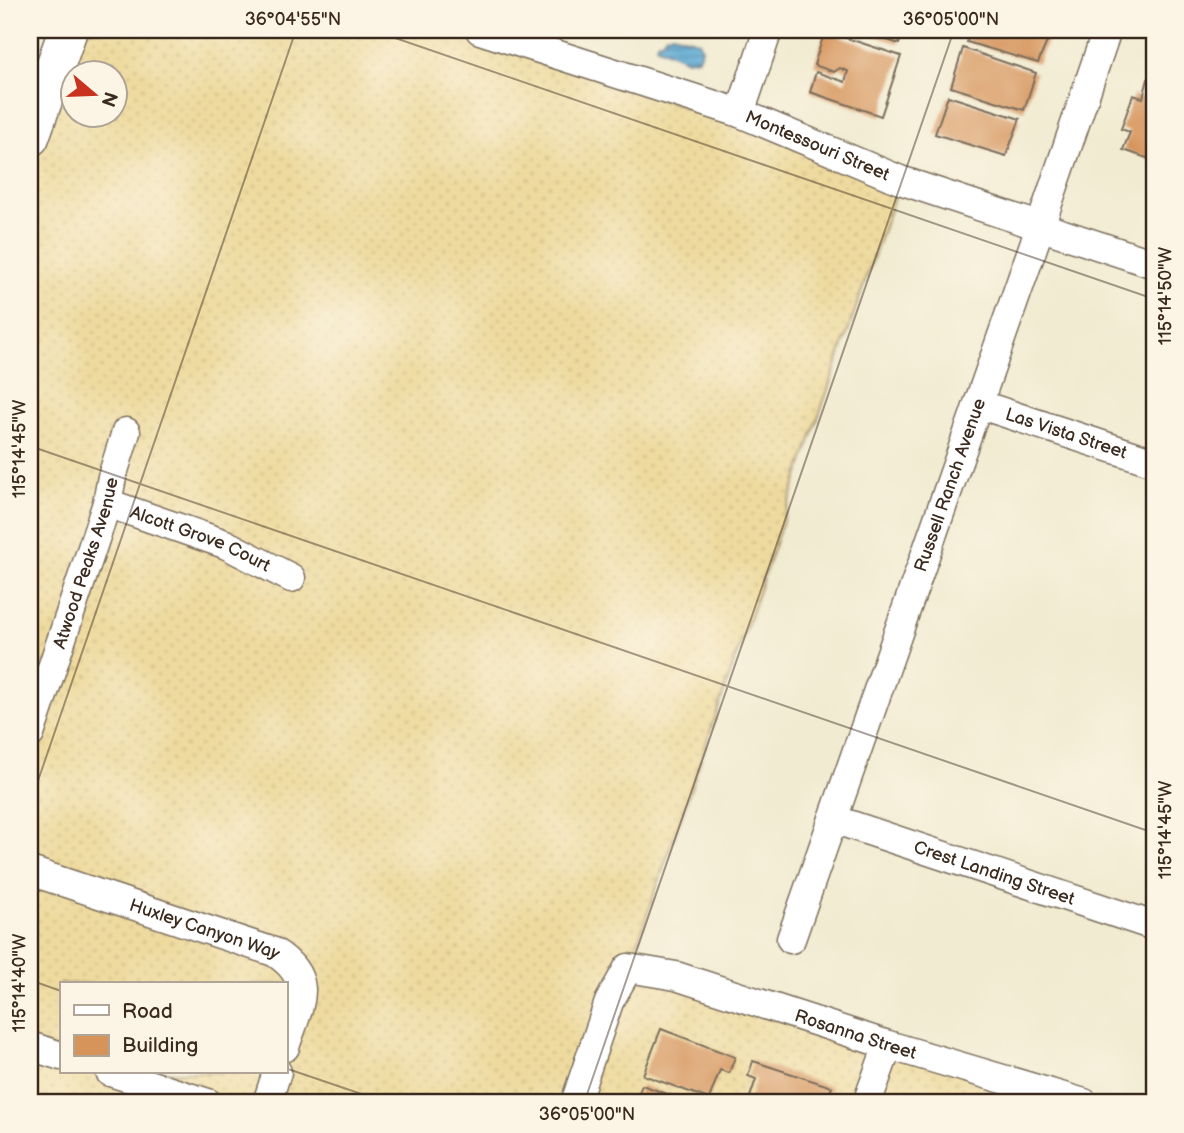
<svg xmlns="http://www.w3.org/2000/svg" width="1184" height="1133" font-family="'Balsamiq Sans',sans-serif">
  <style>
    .sand { fill: url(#sand-dots); stroke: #94825e; stroke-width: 2; fill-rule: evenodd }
    .water { fill: url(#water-rules); stroke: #4a6878; stroke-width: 2 }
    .building { fill: #d6945b }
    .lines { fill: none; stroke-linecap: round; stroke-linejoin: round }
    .street-casing { stroke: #7b6e5d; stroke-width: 31 }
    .secondary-casing { stroke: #7b6e5d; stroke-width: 41 }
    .street { stroke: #fff; stroke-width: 28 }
    .secondary { stroke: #fff; stroke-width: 38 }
    .ticks { fill: none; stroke: #3b2a1e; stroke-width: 2; stroke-opacity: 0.45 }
    .labels { text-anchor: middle; stroke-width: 5; stroke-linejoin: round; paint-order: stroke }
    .street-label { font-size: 18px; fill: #3b2a1e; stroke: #fcf5e5 }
    .neatline { fill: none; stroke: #3b2a1e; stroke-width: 2.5 }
    .ticks-label { font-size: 18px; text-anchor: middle; fill: #3b2a1e }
  </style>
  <defs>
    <pattern id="sand-dots" width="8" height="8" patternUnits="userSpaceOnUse" patternTransform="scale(1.75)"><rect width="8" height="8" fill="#eeda9e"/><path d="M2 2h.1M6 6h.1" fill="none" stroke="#cdbb88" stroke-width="1.8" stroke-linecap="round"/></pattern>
    <pattern id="water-rules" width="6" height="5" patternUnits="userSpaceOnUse" patternTransform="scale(1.75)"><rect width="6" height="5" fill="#59a7d3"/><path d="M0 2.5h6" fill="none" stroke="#4b88ab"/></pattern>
  </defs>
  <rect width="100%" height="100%" fill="#fcf5e5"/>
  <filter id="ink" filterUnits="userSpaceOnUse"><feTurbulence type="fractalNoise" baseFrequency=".0143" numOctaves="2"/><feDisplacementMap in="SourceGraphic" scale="14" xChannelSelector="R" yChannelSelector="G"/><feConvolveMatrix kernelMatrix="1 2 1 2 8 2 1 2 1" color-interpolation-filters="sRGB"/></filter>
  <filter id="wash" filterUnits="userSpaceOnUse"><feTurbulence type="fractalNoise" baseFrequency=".00686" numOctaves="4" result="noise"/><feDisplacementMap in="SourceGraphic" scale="28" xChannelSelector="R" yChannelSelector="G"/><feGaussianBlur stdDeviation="1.57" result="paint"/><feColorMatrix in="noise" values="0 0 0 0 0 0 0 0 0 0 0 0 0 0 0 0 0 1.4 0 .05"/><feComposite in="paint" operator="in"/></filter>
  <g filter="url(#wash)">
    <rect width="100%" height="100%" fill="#f1ebd1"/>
    <!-- sand -->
    <path class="sand" d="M72 30H459L900 180 629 968 1084 1103H30V165ZM74 74H116V116H74ZM61 984H285V1072H61Z"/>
    <!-- water -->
    <path class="water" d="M672 34 699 41 702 49 698 58 687 60C676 55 666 51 656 46L658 41H662L666 35Z"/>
    <g id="blocks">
      <!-- building -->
      <g class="building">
        <path d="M857 30H904L899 44Z"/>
        <path d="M971 30H1052L1038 63 967 42Z"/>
        <path d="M825 31 901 56 881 116 810 92 816 72 845 82 848 71 840 68 834 72 814 65Z"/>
        <path d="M963 48 1036 73 1024 110 951 87Z"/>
        <path d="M1148 79 1154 81 1153 160 1123 150 1130 132 1121 129 1133 95 1143 98Z"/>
        <path d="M948 96 1020 119 1006 156 935 134Z"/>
        <path d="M661 1029 735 1057 729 1073 720 1070 709 1099 643 1075Z"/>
        <path d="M753 1061 832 1087 826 1103H748L756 1079 748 1076Z"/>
        <path d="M642 1085 692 1103H635Z"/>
        <path d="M30 1094 52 1101 51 1103H30Z"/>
      </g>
    </g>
  </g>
  <g filter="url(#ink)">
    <use href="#blocks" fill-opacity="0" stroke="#7b6e5d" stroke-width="2"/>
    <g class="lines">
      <!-- street casing -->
      <g class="street-casing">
        <g id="street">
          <path id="s1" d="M480 30 740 113 900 180 1154 264"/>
          <path d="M740 113 768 30"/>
          <path id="s2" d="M978 404 1154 462"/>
          <path id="s3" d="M107 503 225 544 291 578"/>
          <path id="s4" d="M30 734 107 503 112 477 126 432"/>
          <path id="s5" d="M833 819 1154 926"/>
          <path id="s6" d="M30 871 274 952C318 980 298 1006 285 1047"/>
          <path id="s7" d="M791 939 1040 227 1107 30"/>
          <path d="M30 1046 61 1056"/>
          <path d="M110 1072 208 1103"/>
          <path d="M267 1103 277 1072"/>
          <path id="s8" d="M575 1103 609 1002 628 968 676 976 888 1045 1084 1103"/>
          <path d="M867 1103 888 1045"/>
        </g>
      </g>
      <!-- secondary casing -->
      <g class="secondary-casing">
        <path id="secondary" d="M30 137 68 30"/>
      </g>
      <!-- street -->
      <use href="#street" class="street"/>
      <!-- secondary -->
      <use href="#secondary" class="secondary"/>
    </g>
  </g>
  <!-- ticks -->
  <path class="ticks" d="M372 30 1154 299M30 446 1154 833M30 804 296 30M30 980 61 991M285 1068 388 1103M584 1103 954 30"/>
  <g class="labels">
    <!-- street labels -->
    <g class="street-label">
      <text dy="6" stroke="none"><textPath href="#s1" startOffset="357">Montessouri Street</textPath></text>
      <text dy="6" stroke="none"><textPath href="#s2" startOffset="93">Las Vista Street</textPath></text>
      <text dy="6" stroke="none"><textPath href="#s7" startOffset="481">Russell Ranch Avenue</textPath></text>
      <text dy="6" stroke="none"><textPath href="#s3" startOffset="100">Alcott Grove Court</textPath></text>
      <text dy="6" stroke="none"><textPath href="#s4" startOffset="180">Atwood Peaks Avenue</textPath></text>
      <text dy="6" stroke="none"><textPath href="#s5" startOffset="170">Crest Landing Street</textPath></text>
      <text dy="6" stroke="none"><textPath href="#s6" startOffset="184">Huxley Canyon Way</textPath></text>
      <text dy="6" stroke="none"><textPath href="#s8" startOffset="383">Rosanna Street</textPath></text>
    </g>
  </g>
  <!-- margin -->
  <rect width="1184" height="1133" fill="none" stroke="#fcf5e5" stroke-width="77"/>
  <!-- legend -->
  <rect x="60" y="982" width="228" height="91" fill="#fcf5e5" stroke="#afa495" stroke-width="2"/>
  <rect x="74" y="1005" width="35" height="10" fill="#ffffff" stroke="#afa495" stroke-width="2"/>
  <text x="122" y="1018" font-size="21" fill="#3b2a1e">Road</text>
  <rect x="74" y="1035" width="35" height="21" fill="#d6945b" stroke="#afa495" stroke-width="2"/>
  <text x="122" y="1052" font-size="21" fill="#3b2a1e">Building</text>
  <!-- north arrow -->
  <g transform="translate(94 94) rotate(109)"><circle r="33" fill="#fcf5e5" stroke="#afa495" stroke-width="2"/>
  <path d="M0-5L12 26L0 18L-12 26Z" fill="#c8321e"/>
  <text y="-10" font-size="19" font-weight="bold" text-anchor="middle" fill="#3b2a1e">N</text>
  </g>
  <rect x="38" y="38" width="1108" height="1056" class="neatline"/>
  <g class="ticks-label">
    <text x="293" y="25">36°04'55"N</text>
    <text x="951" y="25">36°05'00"N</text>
    <text transform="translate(1165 296) rotate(-90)" y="6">115°14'50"W</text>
    <text transform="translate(19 449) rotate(-90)" y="6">115°14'45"W</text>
    <text transform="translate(1165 830) rotate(-90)" y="6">115°14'45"W</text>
    <text transform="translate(19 983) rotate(-90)" y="6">115°14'40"W</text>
    <text x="587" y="1120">36°05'00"N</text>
  </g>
</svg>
